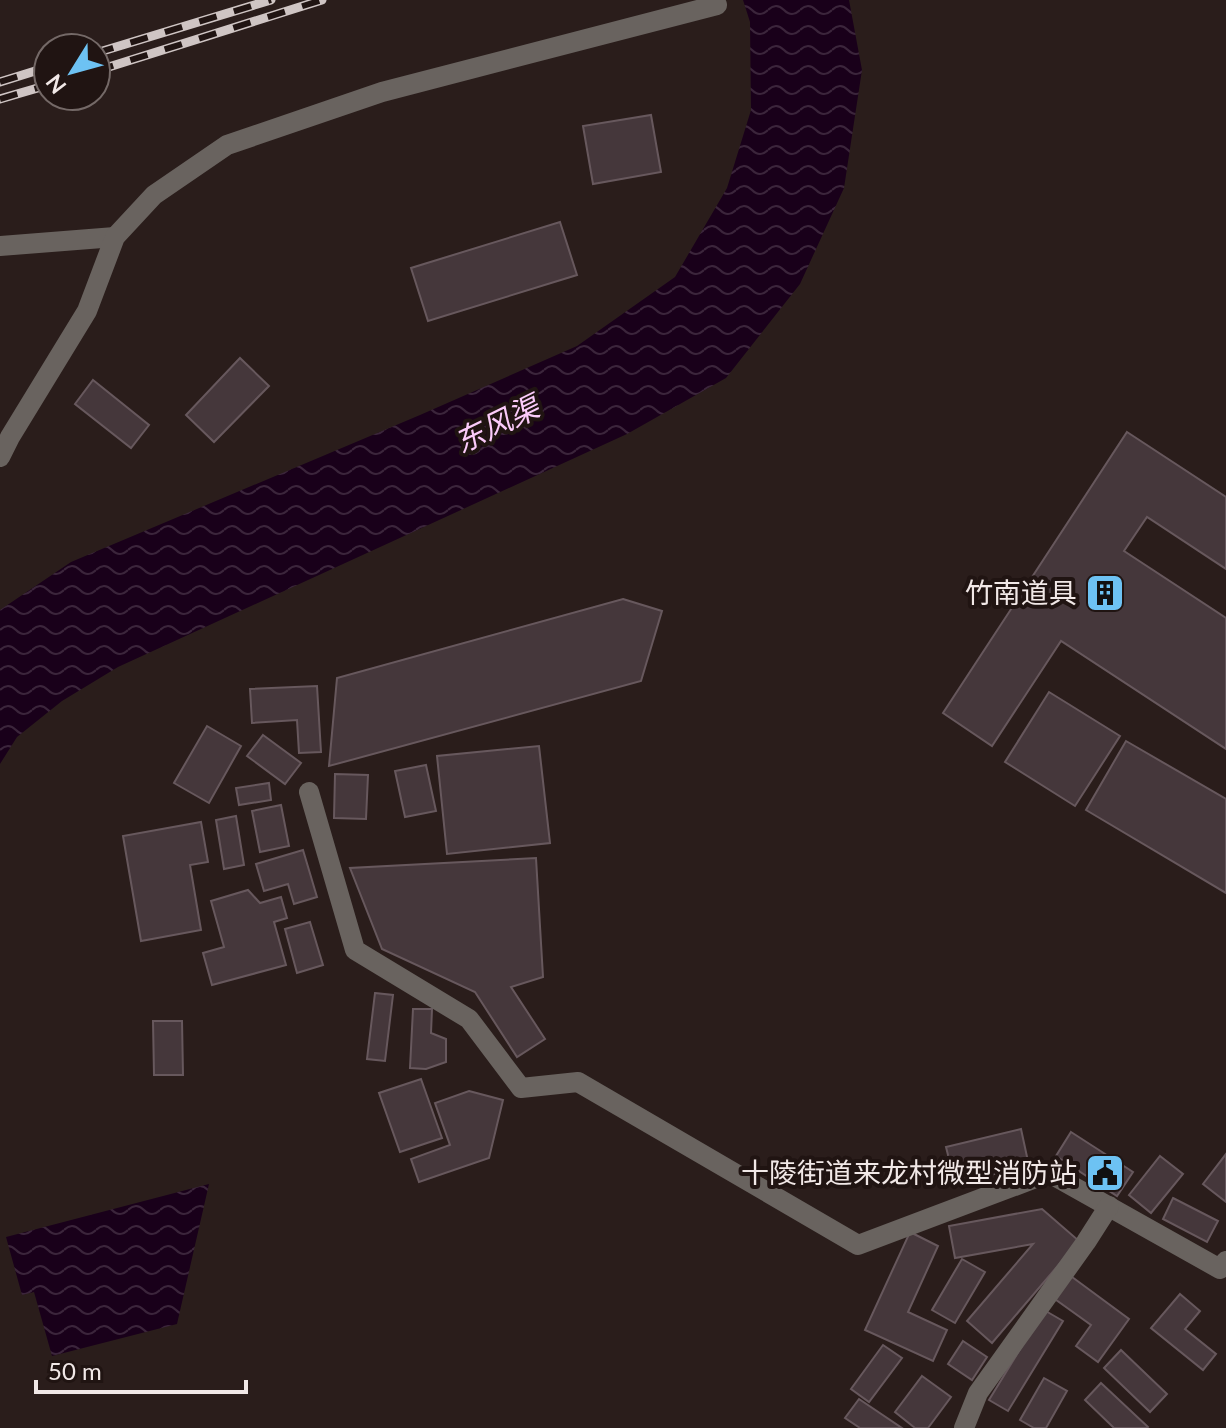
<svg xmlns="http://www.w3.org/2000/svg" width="1226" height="1428" font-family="Lato,'Noto Sans SC',sans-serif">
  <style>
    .water { fill: url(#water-waves) }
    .building { fill: #45373b; stroke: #67585d; stroke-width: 2 }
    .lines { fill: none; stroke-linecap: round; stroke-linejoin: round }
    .minor { stroke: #69635f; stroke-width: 20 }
    .rail-casing { stroke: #cfc5c4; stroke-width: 9 }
    .rail { stroke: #201412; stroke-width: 6; stroke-dasharray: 18; stroke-linecap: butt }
    .labels { text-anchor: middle; stroke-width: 8; stroke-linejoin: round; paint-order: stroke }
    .poi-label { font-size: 28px; fill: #f1e8e7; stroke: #201412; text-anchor: end }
    .water-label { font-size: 30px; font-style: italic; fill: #fbcbfa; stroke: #201412 }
  </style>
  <defs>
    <pattern id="water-waves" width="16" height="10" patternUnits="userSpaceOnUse" patternTransform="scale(2)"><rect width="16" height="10" fill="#19001a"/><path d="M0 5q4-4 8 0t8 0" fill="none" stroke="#3b253b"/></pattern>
  </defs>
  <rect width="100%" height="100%" fill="#2a1d1b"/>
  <!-- water -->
  <g class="water">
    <path d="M743 0H849L862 70 844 188 800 284 726 378 627 434 118 667 62 701 17 737 0 764V610L71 562 420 415 577 346 675 277 727 188 751 110 750 22Z"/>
    <path d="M209 1184 177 1324 52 1356 34 1292 22 1295 6 1237Z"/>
  </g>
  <!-- building -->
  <g class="building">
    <path d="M651 115 661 172 593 184 583 126Z"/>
    <path d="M560 222 577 275 428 321 411 268Z"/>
    <path d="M240 358 269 386 214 442 186 415Z"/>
    <path d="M93 380 149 425 131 448 75 404Z"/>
    <path d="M1127 432 1226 497V569L1147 517 1124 551 1226 618V749L1061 641 992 746 943 713Z"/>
    <path d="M623 599 662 611 641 681 329 766 337 678Z"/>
    <path d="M317 686 321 752 299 753 297 720 252 723 250 689Z"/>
    <path d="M1049 692 1120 736 1075 806 1005 762Z"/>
    <path d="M207 726 241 746 209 803 174 783Z"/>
    <path d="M263 735 301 763 285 784 247 756Z"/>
    <path d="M1126 741 1226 799V893L1086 810Z"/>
    <path d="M539 746 550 843 447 854 437 756Z"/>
    <path d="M426 765 436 811 405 817 395 771Z"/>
    <path d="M335 774 368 775 366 819 334 818Z"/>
    <path d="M269 783 271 800 239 805 236 788Z"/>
    <path d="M281 805 289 846 260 852 252 811Z"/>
    <path d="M236 816 244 865 224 869 216 820Z"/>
    <path d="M201 822 208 862 190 865 201 930 141 941 123 836Z"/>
    <path d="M303 850 317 897 294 904 288 884 264 891 256 864Z"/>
    <path d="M536 858 543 977 511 987 545 1039 517 1057 475 992 382 949 350 868Z"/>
    <path d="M248 890 260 903 281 897 287 918 274 922 286 965 212 985 203 953 224 947 211 901Z"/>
    <path d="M310 922 323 965 297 973 285 929Z"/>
    <path d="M375 993 393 995 385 1061 367 1059Z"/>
    <path d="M413 1009H432L431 1033 446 1039V1062L426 1069 410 1068Z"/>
    <path d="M153 1021H182L183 1075H154Z"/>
    <path d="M421 1079 442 1138 400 1152 379 1093Z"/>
    <path d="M469 1091 503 1100 489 1158 419 1182 411 1159 450 1145 435 1103Z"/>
    <path d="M1021 1129 1029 1166 955 1183 946 1147Z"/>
    <path d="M1071 1132 1133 1172 1117 1196 1056 1156Z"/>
    <path d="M1226 1154V1202L1203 1184Z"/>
    <path d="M1160 1156 1183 1174 1151 1213 1129 1195Z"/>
    <path d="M1173 1198 1218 1221 1207 1242 1163 1219Z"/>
    <path d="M1042 1209 1079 1241 992 1343 967 1321 1033 1244 955 1258 949 1226Z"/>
    <path d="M910 1232 938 1246 908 1312 947 1330 933 1361 865 1330Z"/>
    <path d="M962 1259 985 1272 955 1323 932 1310Z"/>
    <path d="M1068 1274 1129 1319 1098 1362 1076 1346 1091 1325 1052 1297Z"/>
    <path d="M1180 1294 1200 1311 1185 1329 1216 1354 1203 1370 1151 1328Z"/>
    <path d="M1044 1310 1063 1321 1008 1411 989 1400Z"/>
    <path d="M963 1341 987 1357 972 1380 948 1364Z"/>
    <path d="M883 1345 902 1358 869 1402 851 1389Z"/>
    <path d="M1121 1350 1167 1394 1150 1412 1104 1368Z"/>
    <path d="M922 1376 951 1397 928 1428H915L895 1412Z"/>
    <path d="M1044 1378 1067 1391 1046 1428H1034L1020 1420Z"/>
    <path d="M1101 1383 1148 1427 1147 1428H1114L1085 1400Z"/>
    <path d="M859 1399 902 1428H860L845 1418Z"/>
  </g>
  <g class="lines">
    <!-- minor -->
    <g class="minor">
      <path d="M0 246 115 237"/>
      <path d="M0 457 10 437 87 311 115 237 154 195 227 145 382 92 717 5 715 0"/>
      <path d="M309 792 355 950 469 1019 521 1088 578 1082 858 1245 1049 1173 1220 1269 1226 1261"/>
      <path d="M964 1428 978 1393 1086 1242 1109 1206"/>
    </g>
    <!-- rail casing -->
    <g class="rail-casing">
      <g id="rail">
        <path d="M96 53 271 0"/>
        <path d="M96 71 322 0"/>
        <path d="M0 82 48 67"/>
        <path d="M0 99 48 85"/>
      </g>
    </g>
    <!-- rail -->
    <use href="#rail" class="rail"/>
  </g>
  <!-- icons -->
  <defs>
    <g id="building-square" transform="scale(2)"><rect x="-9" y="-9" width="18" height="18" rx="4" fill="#6dc2f3" stroke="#201412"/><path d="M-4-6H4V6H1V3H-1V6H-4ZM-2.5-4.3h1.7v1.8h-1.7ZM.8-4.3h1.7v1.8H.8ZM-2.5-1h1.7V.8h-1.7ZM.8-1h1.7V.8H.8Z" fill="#111"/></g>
    <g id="civic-square" transform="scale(2)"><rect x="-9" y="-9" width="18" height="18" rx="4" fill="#6dc2f3" stroke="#201412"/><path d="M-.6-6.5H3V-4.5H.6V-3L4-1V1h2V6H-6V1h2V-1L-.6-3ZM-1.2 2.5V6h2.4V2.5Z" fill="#111"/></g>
  </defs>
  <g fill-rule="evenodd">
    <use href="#building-square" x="1105" y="593"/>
    <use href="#civic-square" x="1105" y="1173"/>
  </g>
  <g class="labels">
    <!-- poi labels -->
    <g class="poi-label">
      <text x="1077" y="603">竹南道具</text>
      <text x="1077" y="1183">十陵街道来龙村微型消防站</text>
    </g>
    <!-- water labels -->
    <g class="water-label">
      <text transform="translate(497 425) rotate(-26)" y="10">东风渠</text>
    </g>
  </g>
  <!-- north arrow -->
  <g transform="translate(72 72) rotate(233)"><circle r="38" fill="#201412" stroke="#746967" stroke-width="2"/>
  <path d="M0-6L14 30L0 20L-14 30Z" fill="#6dc2f3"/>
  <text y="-12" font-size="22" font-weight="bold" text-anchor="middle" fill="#f1e8e7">N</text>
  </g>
  <!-- scale -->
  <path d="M36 1380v12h210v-12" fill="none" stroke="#f1e8e7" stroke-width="4"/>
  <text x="48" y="1380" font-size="24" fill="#f1e8e7" stroke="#201412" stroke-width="6" paint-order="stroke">50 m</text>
</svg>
